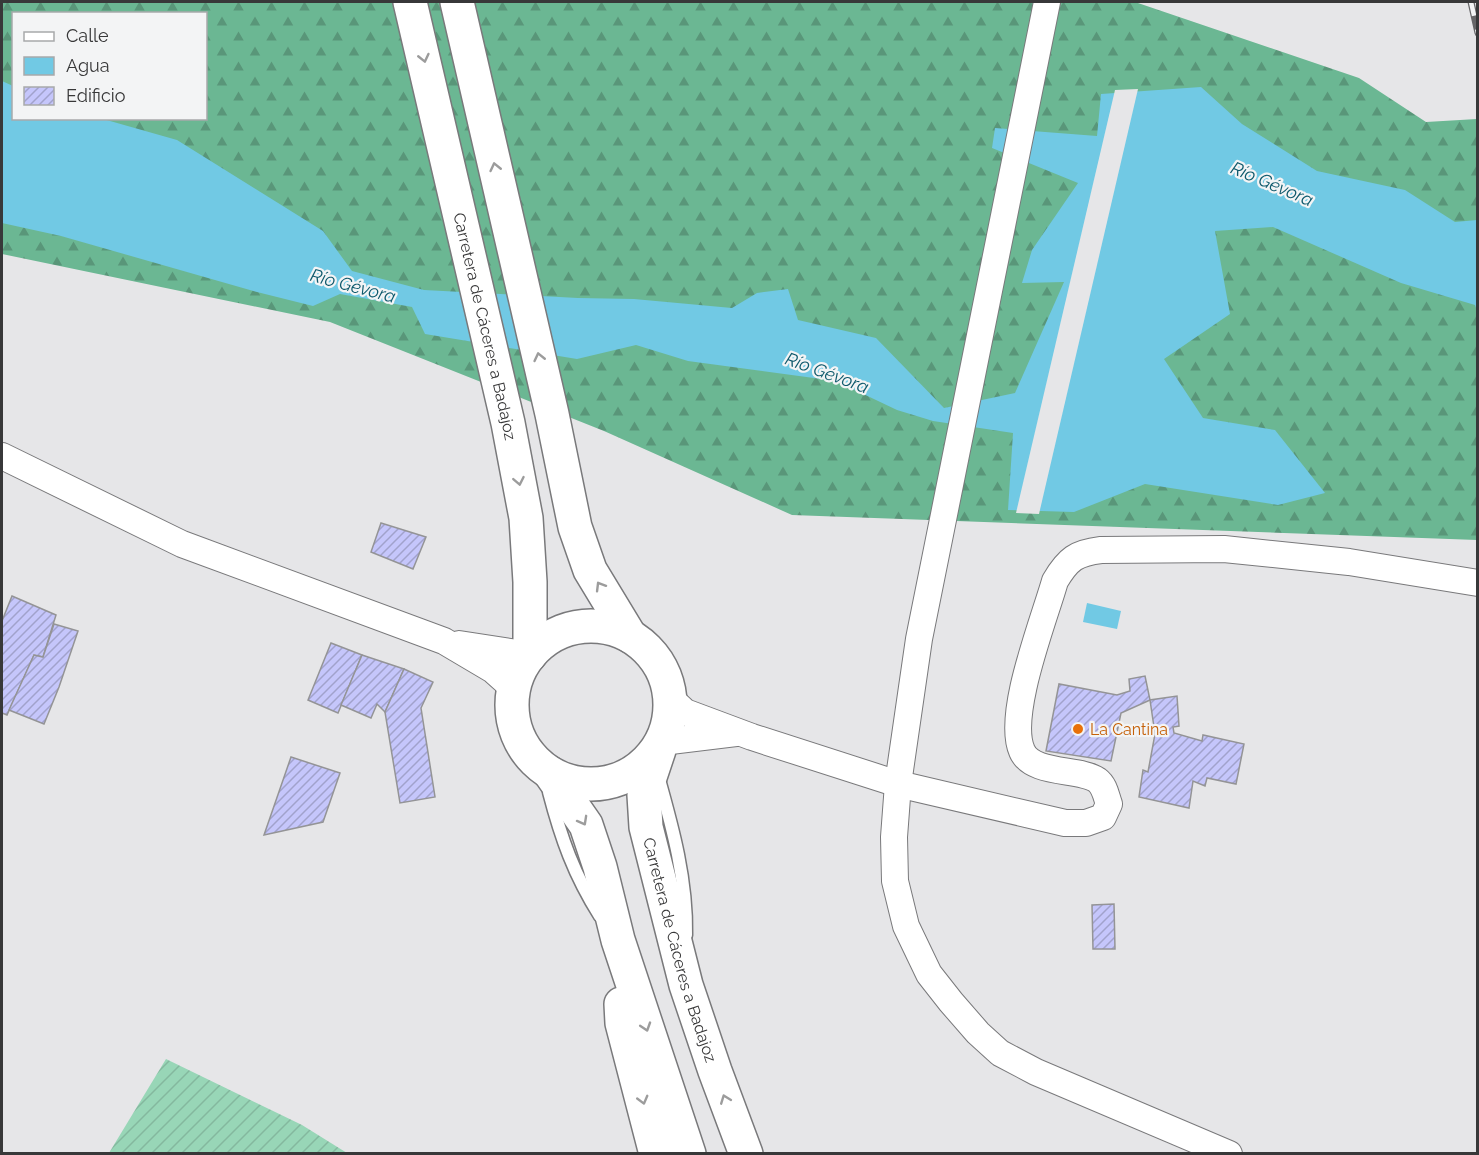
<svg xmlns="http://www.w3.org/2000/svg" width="1479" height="1155" font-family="Raleway,sans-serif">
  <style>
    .forest { fill: url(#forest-firs); fill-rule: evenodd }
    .garden { fill: url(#garden-furrows) }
    .water { fill: #71c9e4 }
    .pier { fill: #e6e6e8 }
    .building { fill: url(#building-hatch); stroke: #949496; stroke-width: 1.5 }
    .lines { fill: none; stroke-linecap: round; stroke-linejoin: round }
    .lane-casing { stroke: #79797b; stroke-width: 15 }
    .street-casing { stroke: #79797b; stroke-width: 28 }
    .highway-casing { stroke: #79797b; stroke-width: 36 }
    .lane { stroke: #fff; stroke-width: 12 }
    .street { stroke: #fff; stroke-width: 26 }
    .highway { stroke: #fff; stroke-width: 33 }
    .rail-casing { stroke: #656567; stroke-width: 7 }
    .rail { stroke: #f3f4f5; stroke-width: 4.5; stroke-dasharray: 14; stroke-linecap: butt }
    .oneway { stroke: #9c9c9c }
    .food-dot { fill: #e8710a; stroke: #f3f4f5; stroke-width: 2 }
    .labels { text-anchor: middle; stroke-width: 4.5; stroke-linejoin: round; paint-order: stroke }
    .street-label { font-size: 16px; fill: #383839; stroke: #f3f4f5 }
    .food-label { font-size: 16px; fill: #c56008; stroke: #f3f4f5; text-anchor: start }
    .water-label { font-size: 18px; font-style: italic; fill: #0e596c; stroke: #f3f4f5 }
  </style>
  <defs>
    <pattern id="forest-firs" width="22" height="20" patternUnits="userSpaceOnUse" patternTransform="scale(1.5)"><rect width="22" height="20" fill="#6bb793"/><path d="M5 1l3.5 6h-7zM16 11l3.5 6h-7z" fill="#599679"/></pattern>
    <pattern id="garden-furrows" width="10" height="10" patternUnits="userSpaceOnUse" patternTransform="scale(1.5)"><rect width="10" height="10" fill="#98d6b7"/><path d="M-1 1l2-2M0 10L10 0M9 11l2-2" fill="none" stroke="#84b89e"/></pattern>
    <pattern id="building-hatch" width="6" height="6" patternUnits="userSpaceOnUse" patternTransform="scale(1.5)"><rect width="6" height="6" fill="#c5c6fb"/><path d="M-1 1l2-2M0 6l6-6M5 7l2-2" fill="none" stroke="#a1a2cc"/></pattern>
  </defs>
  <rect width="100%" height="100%" fill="#e6e6e8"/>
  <!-- forest -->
  <path class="forest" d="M2 2H1135L1359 78 1426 122 1477 119V540L792 515 604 431 330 322 2 254ZM14 14H206V118H14Z"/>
  <!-- garden -->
  <path class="garden" d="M166 1059 302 1125 347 1153H109Z"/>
  <!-- water -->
  <g class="water">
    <path d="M2 81 13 86 14 118 103 119 177 140 323 231 352 271 424 290 578 298 634 299 732 308 757 293 788 289 798 320 876 338 944 408 1015 393 1064 282 1022 283 1032 250 1078 183 992 148 995 128 1097 136 1101 94 1201 87 1242 124 1317 171 1405 190 1455 222 1477 220V311L1475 305 1401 283 1273 227 1215 231 1230 314 1164 359 1203 418 1275 430 1325 493 1278 505 1145 484 1074 512 1008 510 1013 433 933 421 897 410 836 381 688 361 636 345 577 359 425 334 412 307 340 294 313 306 257 292 61 236 2 223Z"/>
    <path d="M1087 603 1121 611 1117 629 1083 622Z"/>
  </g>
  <!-- pier -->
  <path class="pier" d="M1138 89 1039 514 1016 513 1115 90Z"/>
  <!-- building -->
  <g class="building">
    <path d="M381 523 426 537 413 569 371 552Z"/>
    <path d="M12 596 56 615 43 657 34 655 7 715 2 713V621Z"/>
    <path d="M54 624 78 631 59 687 44 724 9 710 34 655 43 657Z"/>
    <path d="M331 643 362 655 338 713 308 700Z"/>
    <path d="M362 655 404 669 385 712 377 704 371 718 341 705Z"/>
    <path d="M404 669 433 682 421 708 435 797 400 803 385 712Z"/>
    <path d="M1145 676 1150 700 1121 713 1111 761 1046 751 1059 684 1117 695 1130 691 1129 679Z"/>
    <path d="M1177 696 1179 726 1173 727 1174 733 1202 741 1203 735 1244 744 1236 784 1207 778 1205 786 1193 781 1189 808 1139 797 1143 770 1148 772 1155 734 1150 700Z"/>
    <path d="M291 757 340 773 323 822 264 835Z"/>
    <path d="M1114 904 1115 949H1093L1092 905Z"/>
  </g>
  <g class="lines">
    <!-- lane casing -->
    <g class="lane-casing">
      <g id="lane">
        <path d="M658 776C673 829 687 880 686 935"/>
        <path d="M549 792C561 838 574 875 600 916"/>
      </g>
    </g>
    <!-- street casing -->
    <g class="street-casing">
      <g id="street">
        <path d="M1047 2 919 639 898 784 894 837 895 881 906 926 929 974 951 1002 978 1033 1000 1053 1036 1072 1229 1154"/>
        <path d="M2 456 182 544 444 641 493 670 512 687"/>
        <path d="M459 644 530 655"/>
        <path d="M670 698 685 712 752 737 898 784 1065 823H1086L1103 817 1109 804C1106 796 1105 786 1097 780 1080 768 1032 775 1022 751 1006 715 1044 620 1055 581 1068 559 1076 553 1101 550L1224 549 1349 562 1478 583"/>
        <path d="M662 742 736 733"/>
      </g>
    </g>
    <!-- highway casing -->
    <g class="highway-casing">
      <g id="highway">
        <path id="s1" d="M410 2 508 423 526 518 530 582V655"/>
        <path d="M457 2 552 414 575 527 590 570 630 636"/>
        <circle cx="591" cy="705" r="79"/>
        <path id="s2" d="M659 750 644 795 646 827 686 985 715 1071 746 1154"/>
        <path d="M550 773 586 825 600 867 618 940 689 1154"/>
        <path d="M621 1004 622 1023 656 1154"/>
      </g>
    </g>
    <!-- lane -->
    <use href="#lane" class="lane"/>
    <!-- street -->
    <use href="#street" class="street"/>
    <!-- highway -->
    <use href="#highway" class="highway"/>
    <!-- rail casing -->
    <g class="rail-casing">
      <path id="rail" d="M1471 2 1478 33"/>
    </g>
    <!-- rail -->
    <use href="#rail" class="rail"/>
  </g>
  <!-- one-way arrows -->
  <defs><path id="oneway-chevron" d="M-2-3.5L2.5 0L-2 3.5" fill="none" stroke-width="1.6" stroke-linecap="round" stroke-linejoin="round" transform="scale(1.5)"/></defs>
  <g class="oneway">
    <use href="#oneway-chevron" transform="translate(424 58) rotate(77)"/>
    <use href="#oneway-chevron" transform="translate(495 167) rotate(-103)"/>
    <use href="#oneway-chevron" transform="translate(539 357) rotate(-103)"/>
    <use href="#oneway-chevron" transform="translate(519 481) rotate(79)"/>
    <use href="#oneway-chevron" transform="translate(600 586) rotate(-121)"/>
    <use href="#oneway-chevron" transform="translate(583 821) rotate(61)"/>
    <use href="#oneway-chevron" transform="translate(646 1027) rotate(72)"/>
    <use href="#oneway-chevron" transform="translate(725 1099) rotate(-111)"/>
    <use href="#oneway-chevron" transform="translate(643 1100) rotate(75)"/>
  </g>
  <!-- markers -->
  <circle class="food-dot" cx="1078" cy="729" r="6"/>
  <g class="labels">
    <!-- street labels -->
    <g class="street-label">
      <text dy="6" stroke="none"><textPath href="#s1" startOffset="333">Carretera de Cáceres a Badajoz</textPath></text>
      <text dy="6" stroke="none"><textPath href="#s2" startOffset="207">Carretera de Cáceres a Badajoz</textPath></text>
    </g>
    <!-- food labels -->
    <g class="food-label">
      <text x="1090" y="735">La Cantina</text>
    </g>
    <!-- water labels -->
    <g class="water-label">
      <text transform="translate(1272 184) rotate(23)" y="6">Río Gévora</text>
      <text transform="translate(353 286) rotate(15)" y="6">Río Gévora</text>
      <text transform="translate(827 373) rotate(20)" y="6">Río Gévora</text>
    </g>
  </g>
  <!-- border -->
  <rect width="1479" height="1155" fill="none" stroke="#383839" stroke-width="6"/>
  <!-- legend -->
  <rect x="12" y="12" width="195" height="108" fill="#f3f4f5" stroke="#a8a9aa" stroke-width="1.5"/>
  <rect x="24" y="32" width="30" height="9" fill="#ffffff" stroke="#a8a9aa" stroke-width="1.5"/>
  <text x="66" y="42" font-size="18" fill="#383839">Calle</text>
  <rect x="24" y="57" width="30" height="18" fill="#71c9e4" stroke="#a8a9aa" stroke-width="1.5"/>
  <text x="66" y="72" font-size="18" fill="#383839">Agua</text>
  <rect x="24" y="87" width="30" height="18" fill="url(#building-hatch)" stroke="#a8a9aa" stroke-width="1.5"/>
  <text x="66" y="102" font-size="18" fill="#383839">Edificio</text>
</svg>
